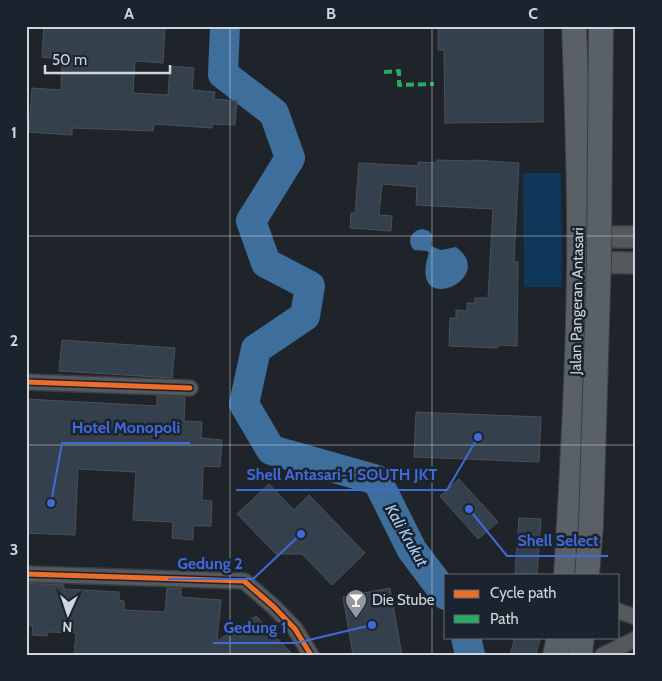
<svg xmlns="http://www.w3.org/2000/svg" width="662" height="681" font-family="Cabin,sans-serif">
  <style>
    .green { fill: #0e375a }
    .water { fill: #3e6e9c }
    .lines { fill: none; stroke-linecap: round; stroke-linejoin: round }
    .river { stroke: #3e6e9c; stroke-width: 30 }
    .building { fill: #34414c; stroke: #4c5055 }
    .street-casing { stroke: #3a3e42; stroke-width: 18 }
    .secondary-casing { stroke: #3a3e42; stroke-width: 24 }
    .primary-casing { stroke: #3a3e42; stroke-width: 26 }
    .street { stroke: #55585c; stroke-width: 15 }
    .secondary { stroke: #55585c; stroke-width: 21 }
    .primary { stroke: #5a6067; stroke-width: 24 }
    .primary-bridge-casing { stroke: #3a3e42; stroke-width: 26; stroke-linecap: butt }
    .primary-bridge { stroke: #5a6067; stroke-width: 24 }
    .quiet { stroke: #26ab63; stroke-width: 4; stroke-dasharray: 8 4; stroke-linecap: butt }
    .cycleway-casing { stroke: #1b242e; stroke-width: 8 }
    .cycleway { stroke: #ee6e29; stroke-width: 5 }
    .grid { fill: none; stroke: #d0d6dc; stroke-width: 1; stroke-opacity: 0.55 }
    .labels { text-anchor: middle; stroke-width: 5; stroke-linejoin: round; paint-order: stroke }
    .street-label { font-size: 15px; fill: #d0d6dc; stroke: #1b242e }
    .poi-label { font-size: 15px; fill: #d0d6dc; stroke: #1b242e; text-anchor: start }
    .water-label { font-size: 16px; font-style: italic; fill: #a8d2fe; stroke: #1b242e }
    .leader { fill: none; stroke: #4169d9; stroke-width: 2 }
    .callout-dot { fill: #4169d9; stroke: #1b242e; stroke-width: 2 }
    .callout-label { font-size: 16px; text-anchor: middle; font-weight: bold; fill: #4169d9; stroke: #1b242e; stroke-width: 5; stroke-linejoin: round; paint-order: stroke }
    .neatline { fill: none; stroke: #d0d6dc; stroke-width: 2 }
    .grid-label { font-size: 16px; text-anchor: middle; font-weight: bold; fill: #d0d6dc }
  </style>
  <rect width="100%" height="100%" fill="#1f242a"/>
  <!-- green -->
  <path class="green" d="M523 173H561L562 287H524Z"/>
  <!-- water -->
  <path class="water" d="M422 229 429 231 432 235 431 246 441 250 456 247C500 279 406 320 429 253L427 251 414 250C406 241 411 231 422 229Z"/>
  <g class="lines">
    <!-- river -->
    <g class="river">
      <path d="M225 26 223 74 274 113 290 158 251 221 266 263 310 286 305 316 256 349 244 404 271 450 377 480 412 550 446 595"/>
      <path d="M466 637 470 655"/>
    </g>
  </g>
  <!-- building -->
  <g class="building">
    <path d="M44 26H165L163 63 135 61 133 93 168 95 170 66 194 68 192 90 215 92 214 99 237 101 235 125 213 124 212 128 154 124 153 131 72 128V135L29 132 32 88 61 90 62 59 42 57Z"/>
    <path d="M438 26H543V122L445 123 444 50H438Z"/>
    <path d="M437 160 474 161V160L519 163 514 262H518L517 346 498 345V348L449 346 450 318H456V310L467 311V303H475V298H488L493 209 416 205 417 187 382 184 379 215 392 216 391 231 350 228 351 213H355L359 163 418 166V162L437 163Z"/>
    <path d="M62 340 175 348 172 378 59 371Z"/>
    <path d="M157 396 185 397 184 421 202 422 201 438 222 440 220 467 203 466 202 500 212 501 211 526H193V540L172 538 173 522 133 520 136 472 78 469 75 535 26 533V399L157 406Z"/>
    <path d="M416 412 541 417 539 462 414 457Z"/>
    <path d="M459 479 498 522 478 539 440 496Z"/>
    <path d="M269 484 294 510 309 495 365 553 332 585 302 554H276L237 514Z"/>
    <path d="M519 518 541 519 537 574 515 573Z"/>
    <path d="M26 583 64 585V589L119 592V600L124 601V610L165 612 167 588H181V597L221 600 217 641 256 616 293 655H74L76 633 47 632V636L32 635 33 626 26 625Z"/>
    <path d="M390 588 402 655H353L343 597Z"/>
    <path d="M515 637H533L540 639 536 655H510Z"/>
  </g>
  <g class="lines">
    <!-- street casing -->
    <g class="street-casing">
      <g id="street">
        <path d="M26 382 190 388"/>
        <path d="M26 574 244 581 274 607 295 629 311 655"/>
        <path d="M618 611 636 617"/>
        <path d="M603 655 636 639"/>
      </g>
    </g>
    <!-- secondary casing -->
    <g class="secondary-casing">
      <g id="secondary">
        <path d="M584 237H636"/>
        <path d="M584 262 636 263"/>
      </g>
    </g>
    <!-- primary casing -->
    <g class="primary-casing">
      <g id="primary">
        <path d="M566 575C572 472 578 368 579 265 580 185 577 106 574 26"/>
        <path d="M555 655 559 637"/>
        <path d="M580 655 582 637"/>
      </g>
    </g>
    <!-- street -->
    <use href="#street" class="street"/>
    <!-- secondary -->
    <use href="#secondary" class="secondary"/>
    <!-- primary -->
    <use href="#primary" class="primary"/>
    <!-- primary-bridge casing -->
    <g class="primary-bridge-casing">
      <path id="primary-bridge" d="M587 575 591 525 599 259 601 26"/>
    </g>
    <!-- primary-bridge -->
    <use href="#primary-bridge" class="primary-bridge"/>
    <!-- quiet -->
    <path class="quiet" d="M384 72 399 71V85L434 84"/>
    <!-- cycleway casing -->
    <g class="cycleway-casing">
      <g id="cycleway">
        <path d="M26 382 190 388"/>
        <path d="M26 574 244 581 274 607 295 629 311 655"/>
      </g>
    </g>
    <!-- cycleway -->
    <use href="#cycleway" class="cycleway"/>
  </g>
  <!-- grid -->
  <path class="grid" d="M230 26V655M432 26V655M26 236H636M26 445H636"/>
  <!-- icons -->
  <defs>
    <g id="bar-pin" transform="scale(1.125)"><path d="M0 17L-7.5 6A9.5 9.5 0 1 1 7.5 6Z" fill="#92989e" stroke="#1b242e"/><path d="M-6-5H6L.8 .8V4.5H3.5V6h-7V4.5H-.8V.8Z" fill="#fff"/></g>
  </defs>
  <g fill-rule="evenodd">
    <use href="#bar-pin" x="356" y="600"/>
  </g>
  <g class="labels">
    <!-- street labels -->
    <g class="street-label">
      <text transform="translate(577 301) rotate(-89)" y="5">Jalan Pangeran Antasari</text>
    </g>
    <!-- poi labels -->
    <g class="poi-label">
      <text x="372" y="605">Die Stube</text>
    </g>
    <!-- water labels -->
    <g class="water-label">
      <text transform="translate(407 535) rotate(60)" y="6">Kali Krukut</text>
    </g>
  </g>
  <!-- callouts -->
  <path class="leader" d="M51 503L62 443H190M478 437L447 490H236M469 509L507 556H608M301 534L253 579H168M372 625L296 643H213"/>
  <g class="callout-dot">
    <circle cx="51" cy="503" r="5"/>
    <circle cx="478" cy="437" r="5"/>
    <circle cx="469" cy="509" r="5"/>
    <circle cx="301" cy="534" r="5"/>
    <circle cx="372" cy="625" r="5"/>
  </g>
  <g class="callout-label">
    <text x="126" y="433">Hotel Monopoli</text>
    <text x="342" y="480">Shell Antasari-1 SOUTH JKT</text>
    <text x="558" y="546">Shell Select</text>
    <text x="210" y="569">Gedung 2</text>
    <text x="255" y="633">Gedung 1</text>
  </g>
  <!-- border -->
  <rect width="662" height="681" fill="none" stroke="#1b242e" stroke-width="55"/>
  <!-- legend -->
  <rect x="444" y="574" width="175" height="65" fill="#1b242e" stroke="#636b74"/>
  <rect x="454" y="590" width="25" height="8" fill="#ee6e29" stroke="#636b74"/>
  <text x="490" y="598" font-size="15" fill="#d0d6dc">Cycle path</text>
  <rect x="454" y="615" width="25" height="8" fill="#26ab63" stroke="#636b74"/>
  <text x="490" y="624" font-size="15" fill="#d0d6dc">Path</text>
  <!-- north arrow -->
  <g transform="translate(68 614) rotate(183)" stroke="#1b242e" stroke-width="4" paint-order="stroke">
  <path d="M0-4L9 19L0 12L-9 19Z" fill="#d0d6dc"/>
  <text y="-8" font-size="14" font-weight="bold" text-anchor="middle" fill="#d0d6dc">N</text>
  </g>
  <!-- scale -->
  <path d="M45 65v8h125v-8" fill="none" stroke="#d0d6dc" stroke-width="2.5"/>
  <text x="52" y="65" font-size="15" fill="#d0d6dc" stroke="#1b242e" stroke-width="4" paint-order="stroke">50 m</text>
  <rect x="28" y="28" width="606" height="626" class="neatline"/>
  <g class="grid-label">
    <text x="129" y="19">A</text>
    <text x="331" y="19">B</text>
    <text x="533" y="19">C</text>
    <text x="14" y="138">1</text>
    <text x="14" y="346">2</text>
    <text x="14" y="555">3</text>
  </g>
</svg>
